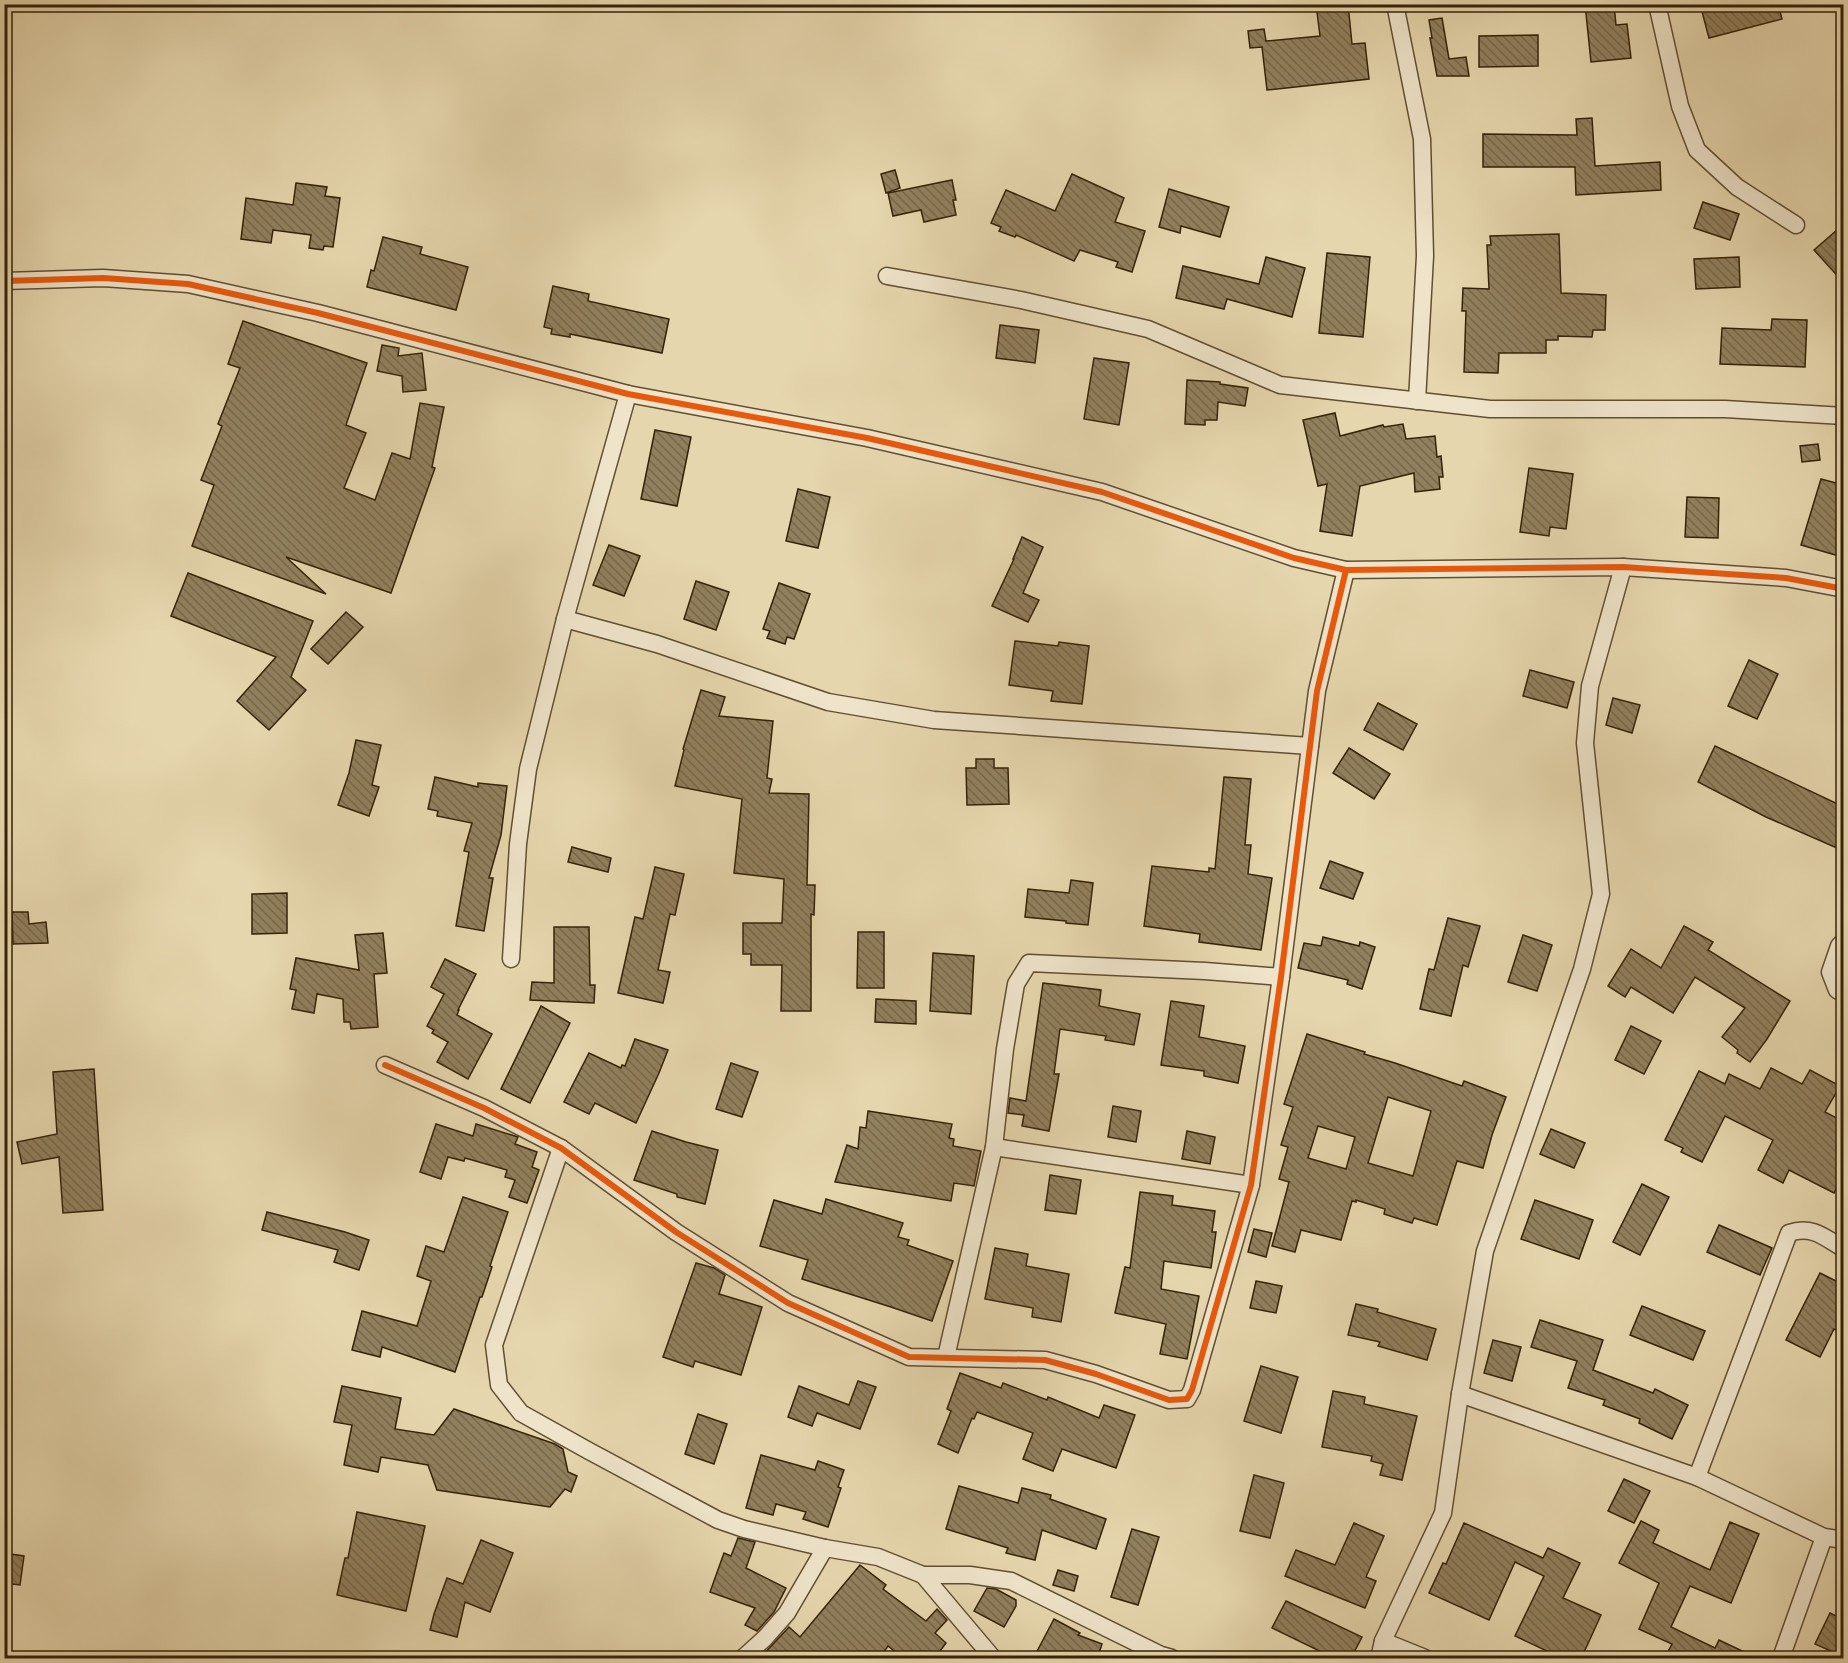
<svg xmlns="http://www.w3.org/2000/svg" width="1848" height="1663" font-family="'Sorts Mill Goudy',serif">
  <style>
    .building { fill: url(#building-back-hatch); stroke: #342207; stroke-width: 1.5; fill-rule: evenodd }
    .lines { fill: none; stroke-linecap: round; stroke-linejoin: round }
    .street-casing { stroke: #604f30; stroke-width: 19 }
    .street { stroke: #efe4ca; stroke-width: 16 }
    .cycleway-casing { stroke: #efe4ca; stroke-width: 10 }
    .cycleway { stroke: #e8590c; stroke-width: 6 }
  </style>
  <defs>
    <pattern id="building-back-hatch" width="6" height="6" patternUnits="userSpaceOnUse" patternTransform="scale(1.5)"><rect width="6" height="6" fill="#91805d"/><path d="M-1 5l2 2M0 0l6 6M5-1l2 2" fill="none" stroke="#77684b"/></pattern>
  </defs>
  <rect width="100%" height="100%" fill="#e6d6ad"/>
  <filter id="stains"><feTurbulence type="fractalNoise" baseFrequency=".00333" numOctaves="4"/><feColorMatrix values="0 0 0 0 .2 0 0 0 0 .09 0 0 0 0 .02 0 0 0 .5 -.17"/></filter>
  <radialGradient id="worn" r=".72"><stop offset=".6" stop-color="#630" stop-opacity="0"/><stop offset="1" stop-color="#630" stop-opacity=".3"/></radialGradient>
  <!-- building -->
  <g class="building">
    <path d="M1316 4H1348L1352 44 1365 43 1369 79 1267 90 1262 47 1250 48 1248 31 1264 29 1266 41 1320 36Z"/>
    <path d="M1585 4H1614L1616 25 1627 24 1631 58 1591 62Z"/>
    <path d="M1700 4H1778L1782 19 1709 38Z"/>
    <path d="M1442 18 1449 59 1466 57 1469 76H1437L1430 38H1432L1429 20Z"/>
    <path d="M1538 35V66L1479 67V36Z"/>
    <path d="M1592 118 1595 166 1660 162 1661 190 1576 195 1575 167H1483V134L1577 135 1576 119Z"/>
    <path d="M895 170 900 188 886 193 881 174Z"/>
    <path d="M1072 174 1124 198 1115 222 1145 231 1132 272 1116 267 1118 262 1080 250 1074 261 1016 235 1015 237 999 231 1001 227 991 223 1006 190 1055 211Z"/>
    <path d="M952 180 956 200H953L956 215 924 222 921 210 893 216 888 193Z"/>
    <path d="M296 183 327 187 325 196 340 198 333 247 324 246 323 250 309 248 311 235 273 230 271 243 241 239 246 198 293 205Z"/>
    <path d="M1169 189 1229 207 1220 237 1181 226 1180 233 1159 227Z"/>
    <path d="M1703 202 1739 214 1730 240 1694 228Z"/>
    <path d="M1844 224V283L1814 250Z"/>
    <path d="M1559 234 1561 293 1606 295 1605 330H1593L1592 337 1558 336V340H1546V353H1499L1498 373 1464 372 1466 311H1462L1463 288 1489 289 1487 245H1491L1490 236Z"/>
    <path d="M383 237 422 247 420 254 468 267 456 310 367 287 371 270 374 271Z"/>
    <path d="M1327 253 1370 257 1363 337 1319 333Z"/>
    <path d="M1266 257 1305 268 1292 317 1227 299 1224 309 1176 298 1183 266 1259 284Z"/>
    <path d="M1739 257 1740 287 1696 289 1694 259Z"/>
    <path d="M553 286 589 294 588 301 669 319 662 353 570 334V337L551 334 552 329 544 327Z"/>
    <path d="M1772 319 1807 320 1805 367 1720 364 1722 328 1771 330Z"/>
    <path d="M243 321 367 363 346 425 366 433 344 488 375 500 392 453 410 459 420 403 444 407 432 467 435 468 391 593 286 557 326 594 192 546 214 485 201 480 222 426 218 424 240 368 228 364Z"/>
    <path d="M1000 325 1039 330 1035 363 996 358Z"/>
    <path d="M382 345 399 348 398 356 422 353 426 390 403 392 402 376 377 371Z"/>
    <path d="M1094 358 1129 363 1119 425 1084 419Z"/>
    <path d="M1187 380 1220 382V384L1248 388 1245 406 1218 402 1217 420H1205V425L1185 424Z"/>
    <path d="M1335 413 1340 436 1383 425 1384 427 1403 424 1406 439 1435 436 1437 457 1441 456 1443 477H1439L1440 489 1415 492 1414 473 1360 486 1352 536 1320 531 1327 484 1318 486 1303 420Z"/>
    <path d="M655 430 691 437 677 506 641 499Z"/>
    <path d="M1818 444 1820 460 1802 462 1800 446Z"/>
    <path d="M1529 468 1573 474 1566 529 1550 527 1549 536 1520 532Z"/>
    <path d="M1821 479 1844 485V542L1839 556 1801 545Z"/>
    <path d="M798 489 830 497 818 548 786 541Z"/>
    <path d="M1687 497 1719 498 1718 538 1685 537Z"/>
    <path d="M1022 537 1043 547 1023 593 1039 600 1028 622 992 606 1014 559H1013Z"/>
    <path d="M609 545 640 556 624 596 593 585Z"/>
    <path d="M188 573 313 621 291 677 306 690 269 730 237 701 276 657 171 616Z"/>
    <path d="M696 581 729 592 716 630 684 619Z"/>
    <path d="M779 583 810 594 794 639 787 637 785 644 767 638 770 631 763 629Z"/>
    <path d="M346 612 363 627 328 664 311 649Z"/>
    <path d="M1015 641 1058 646 1059 642 1089 646 1082 704 1051 701 1053 691 1009 685Z"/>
    <path d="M1749 660 1778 674 1757 719 1728 706Z"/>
    <path d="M1530 670 1574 682 1567 708 1523 696Z"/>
    <path d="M701 690 725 697 719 716 773 721 767 778 772 779 769 793 809 794 807 885H815L814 915 811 914V1011H781L782 965H751V954H743V923H782L784 879 734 873 742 799 675 786 684 750 683 749Z"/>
    <path d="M1613 698 1640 705 1632 733 1606 725Z"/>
    <path d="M1378 703 1417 724 1403 750 1364 730Z"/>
    <path d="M356 740 381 745 372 785 379 787 369 816 338 805 349 773Z"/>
    <path d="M1715 746 1844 807V851L1766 817 1698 782Z"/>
    <path d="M1349 748 1390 774 1374 799 1333 773Z"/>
    <path d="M976 759H994V768H1008L1009 804 967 805 966 768H976Z"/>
    <path d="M435 777 478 787V783L507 786 501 835 489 878H493L484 931 456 926 469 852 464 851 472 823 437 816 438 811 428 809Z"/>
    <path d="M1224 777 1251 779 1245 845H1251L1248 874 1272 878 1261 950 1199 942 1200 934 1144 926 1152 866 1209 872V868L1215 869Z"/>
    <path d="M572 847 611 858 608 872 568 862Z"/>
    <path d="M1330 861 1363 873 1353 899 1320 888Z"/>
    <path d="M655 867 684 874 675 915 670 914 658 970 670 972 663 1003 618 993 635 917 643 919Z"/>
    <path d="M1071 880 1093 883 1088 925 1066 923V921L1025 917 1028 889 1069 893Z"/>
    <path d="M287 893V933L252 934V894Z"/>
    <path d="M12 912H28L29 924 46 922 48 943 13 944Z"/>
    <path d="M1448 918 1480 926 1468 967 1463 965 1451 1016 1420 1009 1429 969 1434 970Z"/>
    <path d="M1684 926 1713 942 1708 950 1790 1001 1767 1039 1750 1062 1737 1053 1738 1050 1722 1037 1745 1008 1695 977 1673 1013 1631 987 1625 997 1608 986 1631 949 1661 968Z"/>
    <path d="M554 927H589L590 985H595L594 1003 530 1000 532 982 554 983Z"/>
    <path d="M858 932H884V988H857Z"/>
    <path d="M383 933 387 973 374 974 378 1027 351 1029 350 1022H344L343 999 317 994 314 1013 292 1009 296 990 290 989 296 958 359 970 355 935Z"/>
    <path d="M1523 935 1552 945 1537 991 1508 982Z"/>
    <path d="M1323 937 1359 946 1360 942 1375 947 1362 989 1347 984 1348 980 1298 968 1304 943 1321 946Z"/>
    <path d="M933 953 974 956 971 1014 930 1011Z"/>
    <path d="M445 959 476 974 458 1010H459L457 1015 492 1034 468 1079 437 1062 448 1042 432 1033 434 1030 427 1026 444 994 431 987Z"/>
    <path d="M1043 983 1101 990 1099 1006 1140 1014 1134 1045 1105 1040 1106 1036 1060 1029 1054 1074H1059L1049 1131 1022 1126 1024 1115 1008 1113 1010 1098 1026 1101Z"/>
    <path d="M876 999 916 1001V1024L875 1022Z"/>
    <path d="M1171 1001 1204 1006 1199 1037 1245 1046 1238 1083 1204 1076V1071L1161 1065Z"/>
    <path d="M541 1006 570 1023 530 1103 501 1089Z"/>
    <path d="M1631 1026 1661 1041 1644 1074 1615 1060Z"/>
    <path d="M1307 1034 1365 1052 1364 1054 1395 1063 1462 1086 1464 1081 1506 1097 1492 1135 1483 1168 1457 1161 1437 1225 1414 1218 1412 1223 1384 1214 1385 1209 1356 1200V1202L1352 1201 1341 1240 1301 1230 1295 1252 1272 1246 1289 1182 1279 1179 1288 1147 1281 1145 1293 1107 1284 1104ZM1388 1097 1431 1111 1413 1176 1368 1163ZM1318 1126 1355 1137 1346 1169 1308 1158Z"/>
    <path d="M635 1039 668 1050 659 1073 636 1123 595 1103 589 1114 564 1102 589 1053 621 1068 622 1065 625 1066Z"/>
    <path d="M731 1063 758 1072 742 1117 716 1109Z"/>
    <path d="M1771 1068 1802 1084 1810 1070 1840 1086 1825 1112 1844 1122V1175L1834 1193 1789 1170 1783 1183 1758 1170 1773 1140 1725 1116 1702 1162 1681 1152 1683 1148 1665 1140 1699 1071 1725 1084 1729 1074 1760 1089Z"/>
    <path d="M94 1069 103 1210 63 1213 59 1157 22 1164 17 1142 57 1134 53 1072Z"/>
    <path d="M1113 1106 1141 1111 1136 1142 1108 1137Z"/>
    <path d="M868 1111 952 1124 949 1138 954 1139 953 1146 981 1151 974 1186 954 1183 951 1201 835 1182 847 1145 858 1149 860 1127 866 1128Z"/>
    <path d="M436 1124 473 1136 476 1124 515 1136 518 1137 515 1144 537 1152 532 1167 539 1170 527 1203 509 1197 515 1180 505 1177 507 1170 465 1158 464 1161 448 1157 441 1179 420 1172Z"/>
    <path d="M1551 1129 1585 1143 1574 1168 1540 1154Z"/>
    <path d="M652 1131 686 1142 718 1150 705 1204 677 1197V1194L634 1180Z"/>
    <path d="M1187 1131 1215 1137 1210 1164 1182 1159Z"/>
    <path d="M1050 1175 1081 1180 1076 1214 1045 1210Z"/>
    <path d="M1642 1184 1669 1197 1640 1255 1613 1242Z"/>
    <path d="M1140 1192 1173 1196 1172 1205 1215 1211 1212 1232H1216L1211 1268 1164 1261 1161 1289 1199 1296 1187 1359 1160 1354 1166 1324 1115 1313 1125 1267 1130 1268Z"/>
    <path d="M463 1197 508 1212 490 1266 492 1267 482 1297H480L455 1372 382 1347 380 1357 352 1350 362 1311 417 1326 431 1281 417 1276 426 1246 444 1252Z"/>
    <path d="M826 1199 903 1223 898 1237 909 1240 907 1245 953 1261 932 1321 891 1307 802 1279 808 1260 760 1246 774 1200 822 1214Z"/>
    <path d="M1535 1200 1593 1220 1579 1259 1521 1239Z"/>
    <path d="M267 1212 345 1232 369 1240 359 1270 334 1262 338 1250 262 1230Z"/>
    <path d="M1719 1225 1772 1248 1760 1275 1707 1252Z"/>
    <path d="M1254 1229 1272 1233 1266 1257 1248 1252Z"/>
    <path d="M995 1248 1028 1254 1026 1266 1069 1274 1061 1322 1032 1317 1033 1308 985 1299Z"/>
    <path d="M696 1263 714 1268 725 1275 719 1294 762 1307 741 1375 695 1361 693 1367 663 1357Z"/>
    <path d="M1820 1273 1844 1285V1320L1838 1331 1834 1329 1820 1357 1786 1340Z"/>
    <path d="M1256 1281 1282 1286 1276 1313 1250 1308Z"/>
    <path d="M1356 1304 1378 1309 1377 1312 1436 1329 1427 1360 1378 1346 1380 1342 1348 1335Z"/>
    <path d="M1642 1306 1705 1331 1693 1360 1630 1335Z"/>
    <path d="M1540 1320 1603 1340 1593 1370 1653 1393 1655 1389 1688 1405 1672 1439 1639 1423 1640 1419 1603 1405 1605 1400 1568 1388 1577 1361 1531 1347Z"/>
    <path d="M1493 1340 1521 1347 1512 1381 1484 1373Z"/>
    <path d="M1261 1366 1298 1377 1281 1433 1244 1421Z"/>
    <path d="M960 1373 1001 1388 1003 1383 1047 1400 1048 1397 1099 1418 1104 1405 1135 1415 1116 1468 1062 1449 1053 1471 1023 1459 1033 1433 977 1412 974 1419 972 1418 958 1453 938 1444 951 1411 947 1409Z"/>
    <path d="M858 1381 876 1387 860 1429 817 1413 812 1426 788 1417 799 1386 849 1405Z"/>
    <path d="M342 1386 401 1398 395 1429 434 1435 454 1409 555 1444 563 1449 568 1472 577 1476 571 1492 565 1489 550 1507 437 1490 428 1465 381 1457 378 1472 344 1465 352 1425 334 1422Z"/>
    <path d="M1333 1391 1365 1397 1364 1404 1417 1416 1402 1480 1380 1475 1383 1464 1371 1461 1372 1456 1322 1447Z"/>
    <path d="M698 1414 727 1424 714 1464 685 1454Z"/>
    <path d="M761 1455 815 1470 818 1461 844 1470 838 1487 841 1488 828 1527 803 1519 806 1512 776 1504 773 1515 746 1508Z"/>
    <path d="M1254 1475 1284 1483 1270 1538 1240 1531Z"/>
    <path d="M1624 1479 1650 1491 1634 1523 1608 1511Z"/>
    <path d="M959 1486 1018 1503 1022 1488 1051 1495 1050 1499 1106 1519 1096 1549 1042 1530 1035 1560 1006 1553 1008 1548 946 1529Z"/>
    <path d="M357 1512 425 1526 406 1611 337 1595 345 1558H348Z"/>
    <path d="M1641 1521 1659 1530 1653 1543 1710 1570 1730 1522 1759 1534 1731 1603 1690 1586 1671 1627 1715 1648 1719 1640 1759 1659H1664L1672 1644 1639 1629 1659 1583 1619 1563Z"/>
    <path d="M1354 1523 1384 1536 1366 1577 1376 1581 1365 1608 1285 1576 1296 1550 1335 1565Z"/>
    <path d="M1464 1523 1543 1558 1548 1548 1580 1563 1563 1598 1601 1615 1581 1659H1543L1547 1651 1515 1636 1544 1576 1515 1562 1489 1620 1429 1593 1443 1563 1446 1564Z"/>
    <path d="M1132 1529 1159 1537 1138 1605 1111 1597Z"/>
    <path d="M738 1538 755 1542 746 1568 786 1588 774 1612 757 1631 745 1625 755 1608 710 1592 724 1553 731 1556Z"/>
    <path d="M481 1540 513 1553 490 1612 465 1602 457 1637 430 1630 434 1614 447 1578 463 1584Z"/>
    <path d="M4 1553 24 1556 20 1585 4 1583Z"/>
    <path d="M860 1565 886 1585 883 1589 926 1621 937 1609 947 1620 935 1633 946 1643 934 1659H904L888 1646 879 1659H759L789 1627 800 1637Z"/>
    <path d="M1058 1570 1078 1576 1074 1591 1053 1585Z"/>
    <path d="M987 1588 996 1589 1016 1600V1606L1004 1627 974 1611Z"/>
    <path d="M1286 1601 1362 1637 1352 1656 1346 1654 1344 1659H1336L1272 1628Z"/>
    <path d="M1830 1613 1844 1620V1657L1815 1644Z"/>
    <path d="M1054 1619 1080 1633 1078 1635 1102 1644 1097 1659H1033Z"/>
  </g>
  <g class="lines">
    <!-- street casing -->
    <g class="street-casing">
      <g id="street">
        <path d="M1395 4 1422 139 1425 256 1417 401"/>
        <path d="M1657 4 1680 106 1697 150 1737 187 1796 225"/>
        <path d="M887 276 1021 300 1148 329 1280 385 1490 409H1725L1844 416"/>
        <path d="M4 281 103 278 188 284 318 313 628 394 867 438 1102 492 1294 558 1346 570 1623 567 1786 578 1844 589"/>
        <path d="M565 619 657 644 828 702 934 720 1310 746"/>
        <path d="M1844 941 1839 946 1830 972 1837 990 1844 994"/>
        <path d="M511 959 518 844 528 769 565 619 628 394"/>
        <path d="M385 1065 484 1108 561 1148 676 1232 788 1303 909 1357 1045 1360 1096 1374 1169 1400 1187 1399 1192 1390 1251 1185 1281 977 1317 691 1346 570"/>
        <path d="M994 1147 1251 1185"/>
        <path d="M561 1148 494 1345 499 1385 521 1413 589 1451 718 1520 744 1529 825 1548 878 1557 923 1575H970L1011 1581 1161 1655 1172 1658"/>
        <path d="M946 1357 994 1147 1005 1049 1016 984 1029 963 1205 971 1281 977"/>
        <path d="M1460 1394 1697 1477 1824 1537 1844 1540"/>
        <path d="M1697 1477 1789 1233C1812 1225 1824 1237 1844 1249"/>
        <path d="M923 1575 993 1658"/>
        <path d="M1383 1641 1425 1658"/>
        <path d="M743 1658 765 1638 787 1613 825 1548"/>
        <path d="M1379 1658 1383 1641 1443 1513 1460 1394 1485 1251 1582 969 1601 894 1585 743 1590 686 1623 567"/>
        <path d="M1781 1658 1824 1537"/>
      </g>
    </g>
    <!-- street -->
    <use href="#street" class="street"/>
    <!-- cycleway casing -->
    <g class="cycleway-casing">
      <g id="cycleway">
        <path d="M4 281 103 278 188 284 318 313 628 394 867 438 1102 492 1294 558 1346 570 1623 567 1786 578 1844 589"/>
        <path d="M385 1065 484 1108 561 1148 676 1232 788 1303 909 1357 1045 1360 1096 1374 1169 1400 1187 1399 1192 1390 1251 1185 1281 977 1317 691 1346 570"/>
      </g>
    </g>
    <!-- cycleway -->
    <use href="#cycleway" class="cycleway"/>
  </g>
  <!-- margin -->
  <rect width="1848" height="1663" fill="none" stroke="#e6d6ad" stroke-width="24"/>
  <rect x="6" y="6" width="1836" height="1651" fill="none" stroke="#342207" stroke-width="3"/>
  <rect x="12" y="12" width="1824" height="1639" fill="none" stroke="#342207" stroke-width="1.5"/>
  <rect width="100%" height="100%" filter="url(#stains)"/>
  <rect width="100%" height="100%" fill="url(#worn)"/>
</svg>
